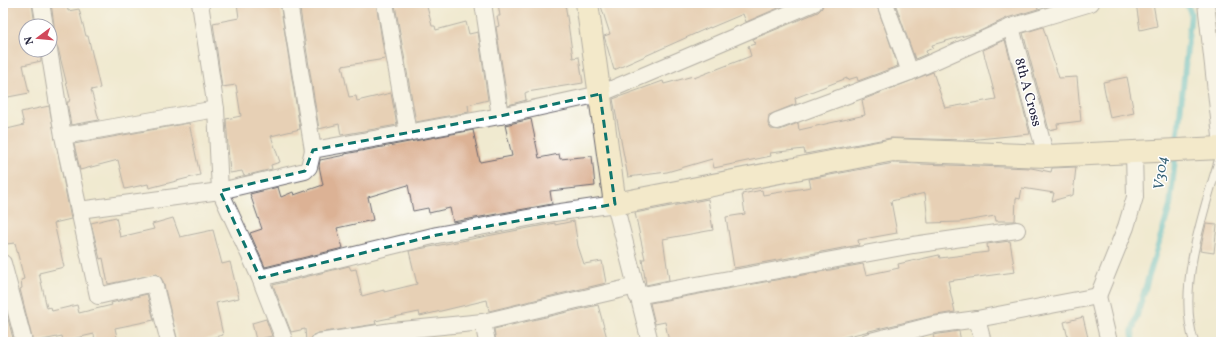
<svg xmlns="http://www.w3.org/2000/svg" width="1224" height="345" font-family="Vollkorn,serif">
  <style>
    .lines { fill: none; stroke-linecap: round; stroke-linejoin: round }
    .stream { stroke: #50bccb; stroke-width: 6 }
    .building { fill: #dcb295 }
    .lane-casing { stroke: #6a686f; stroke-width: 10 }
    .street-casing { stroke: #6a686f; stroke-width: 18 }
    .secondary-casing { stroke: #6a686f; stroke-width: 24 }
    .lane { stroke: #fff; stroke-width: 8 }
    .street { stroke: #fff; stroke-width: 16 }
    .secondary { stroke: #f6e9c3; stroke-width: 22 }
    .marked { fill: none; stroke: #0f766e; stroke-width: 3; stroke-dasharray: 8 5; stroke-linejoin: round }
    .labels { text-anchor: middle; stroke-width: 3; stroke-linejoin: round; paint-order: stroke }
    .street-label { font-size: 14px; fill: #22223b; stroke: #fff }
    .water-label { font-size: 15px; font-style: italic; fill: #346075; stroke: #fff }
  </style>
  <rect width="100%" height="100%" fill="#fff"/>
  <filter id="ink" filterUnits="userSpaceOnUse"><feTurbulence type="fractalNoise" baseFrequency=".025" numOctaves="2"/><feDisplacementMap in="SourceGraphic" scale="8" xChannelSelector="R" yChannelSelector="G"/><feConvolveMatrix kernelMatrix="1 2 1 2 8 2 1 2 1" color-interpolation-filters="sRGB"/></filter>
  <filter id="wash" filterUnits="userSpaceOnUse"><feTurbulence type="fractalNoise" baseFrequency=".012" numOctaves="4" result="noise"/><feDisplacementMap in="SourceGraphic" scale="16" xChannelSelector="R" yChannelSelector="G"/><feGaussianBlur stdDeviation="0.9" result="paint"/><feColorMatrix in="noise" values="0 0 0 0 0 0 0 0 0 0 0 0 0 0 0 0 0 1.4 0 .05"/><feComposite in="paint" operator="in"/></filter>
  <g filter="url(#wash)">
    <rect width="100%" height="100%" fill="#f0ead0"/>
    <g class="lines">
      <!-- stream -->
      <path class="stream" d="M1134 342 1132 332 1170 206 1191 13 1186 3"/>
    </g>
    <g id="blocks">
      <!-- building -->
      <g class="building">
        <path d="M3 3H32L35 26H26V50H40L41 61 23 65 29 93 3 98Z"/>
        <path d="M51 3H67L68 11 79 9 86 36H88L100 88 91 90 99 120 71 125 67 102H69L70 98 58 48 56 44 50 41V34L54 30V25Z"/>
        <path d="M237 3H280L300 129 271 136 280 162 271 165 272 169 244 176 242 171 230 173 226 119 241 116 236 85 222 87 213 23 239 18Z"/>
        <path d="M299 3H376L385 59 342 66 349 97 356 96 357 101 391 93 397 125 341 135 339 124 319 129Z"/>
        <path d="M406 3H426L432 26H435L436 30 466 22 469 34 478 32 488 100 468 105 469 112 416 122 395 5Z"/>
        <path d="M498 3H565L573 58 579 57 583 83 527 92 525 93 526 100 508 105 496 27 499 26 497 16H500Z"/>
        <path d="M600 3H790L746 22 743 14 710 28V27L614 70 604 36 610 34Z"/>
        <path d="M823 3H876L898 66 858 81 857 77 847 80V78L795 98 796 104 769 115 768 124 771 129 780 130 798 123 799 130 865 115 862 100 933 72 945 108 996 99 983 50 1005 40 1030 134 968 140 891 138 805 154 804 149 770 153 771 156 714 168 712 159 667 172 628 177 613 99 663 81 664 84 693 76 694 78 751 56 748 46 755 44 753 39 818 12 822 8Z"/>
        <path d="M895 3H1036L1038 9 1007 18 978 32 932 45 933 48 926 51 927 54 915 59Z"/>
        <path d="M1136 3H1153L1157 26 1140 30Z"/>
        <path d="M1043 27 1059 78 1077 77 1081 121 1057 124 1058 128 1049 130 1023 33Z"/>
        <path d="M1127 77 1134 113 1110 118 1103 82Z"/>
        <path d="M49 106 71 219 54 223 64 267 39 273 47 308 51 307 52 311 77 305 79 313 112 305 111 303 147 294 154 320 115 328 118 342H95L94 334 63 341 62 336 33 342 20 289 22 288 21 280 24 279 15 243 6 244 3 219V130L24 125 21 112Z"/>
        <path d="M531 119 539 158 559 154 560 159 592 156 595 186 550 191 552 204 453 222 450 208 429 213 428 208 413 211 408 185 368 197 373 220 337 228 343 248 265 267 250 233 262 229 250 194 278 187 281 197 293 192 294 195 323 185 319 166 320 160 345 155V154L473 130 480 162 512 156 505 125Z"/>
        <path d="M189 123 200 175 149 188 148 184 125 189 118 160 80 170 74 144Z"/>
        <path d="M894 163 1031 168 1051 172 1052 168 1076 167 1073 195 1052 201 1054 193 1022 188 1020 199 1016 198 1015 221H996L995 216 960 222 928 223 925 193 891 201 897 233 858 240 859 245 734 268 726 217 745 214 742 194 762 190 763 195 811 187 809 179Z"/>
        <path d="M708 199 713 230 663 239 669 280 646 285 642 259H645L635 213Z"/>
        <path d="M116 217 120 237 154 229 152 224 173 218 180 237 213 230 222 264 230 262 239 298 216 303 223 335 193 342H178L163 281 157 274 108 284 103 258 100 259 91 223Z"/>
        <path d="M574 221 578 246 584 264 602 261 606 283 489 311 487 300 420 316 419 312 375 321 376 324 318 333 313 335 310 342H306L305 329 291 332 273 285 349 266 351 270 356 269 362 296 384 290V292L417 284 409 251 555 223V225Z"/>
        <path d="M1206 224 1217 225 1214 253 1200 251Z"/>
        <path d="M1010 241 1015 272 948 281 955 312 931 316 824 342H669L665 322 655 324 650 303 863 264 866 275 899 268 898 264 939 255 940 258 988 252 987 244Z"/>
        <path d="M3 300 14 342H3Z"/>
        <path d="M598 305 608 342H496L494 329Z"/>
        <path d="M1083 317 1089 342H1069L1064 322Z"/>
        <path d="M266 319 272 336 256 340 252 323Z"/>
        <path d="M959 331 961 342H935L933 335Z"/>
      </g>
    </g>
  </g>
  <g filter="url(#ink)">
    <use href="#blocks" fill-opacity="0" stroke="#6a686f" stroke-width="1"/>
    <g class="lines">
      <!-- lane casing -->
      <g class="lane-casing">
        <path id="lane" d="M1194 342C1176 286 1205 208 1221 153"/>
      </g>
      <!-- street casing -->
      <g class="street-casing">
        <g id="street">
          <path d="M41 3 45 26"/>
          <path d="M200 3 216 109 220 191 260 278 285 342"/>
          <path d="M289 3 313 150"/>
          <path d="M385 3 408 133"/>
          <path d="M483 3 500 116"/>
          <path d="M885 3 910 72"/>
          <path d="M1206 3 1221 136"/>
          <path d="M1011 27 1046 156"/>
          <path d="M49 50 63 136 79 210 220 191 305 171 309 167 313 150 500 116 600 94 814 3"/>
          <path d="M777 121 910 72 1011 27 1091 3"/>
          <path d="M63 136 216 109"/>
          <path d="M79 210 98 296 154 283 169 342"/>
          <path d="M3 263 24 342"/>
          <path d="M260 278 437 235 554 213 615 204 650 342"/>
          <path d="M637 296 913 245 1017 230"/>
          <path d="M1098 296 1126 227 1135 197 1134 152"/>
          <path d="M483 322 487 342"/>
          <path d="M319 342 392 331 483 322 636 286"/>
          <path d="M867 342 933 325 977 319"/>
          <path d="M983 342 977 319 1098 296 1109 342"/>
        </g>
      </g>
      <!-- secondary casing -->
      <g class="secondary-casing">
        <path id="secondary" d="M587 3 615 204 893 150 1046 156 1221 148"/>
      </g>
      <!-- lane -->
      <use href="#lane" class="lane"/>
      <!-- street -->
      <use href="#street" class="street"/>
      <!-- secondary -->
      <use href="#secondary" class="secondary"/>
    </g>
  </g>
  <!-- marked area -->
  <path d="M0 0H1224V345H0ZM600 94 615 204 437 235 260 278 220 191 305 171 313 150 500 116Z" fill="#f0ead0" fill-opacity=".55" fill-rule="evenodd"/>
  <path class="marked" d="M600 94 615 204 437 235 260 278 220 191 305 171 313 150 500 116Z"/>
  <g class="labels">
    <!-- street labels -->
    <g class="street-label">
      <text transform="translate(1029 92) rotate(75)" y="5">8th A Cross</text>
    </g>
    <!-- water labels -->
    <g class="water-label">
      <text transform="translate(1160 173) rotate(-84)" y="5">V304</text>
    </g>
  </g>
  <!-- margin -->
  <rect width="1224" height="345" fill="none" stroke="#fff" stroke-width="16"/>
  <!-- north arrow -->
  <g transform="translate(38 38) rotate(254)"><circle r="19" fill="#ffffff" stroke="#a7a7b1"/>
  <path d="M0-3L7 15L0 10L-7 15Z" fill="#d1495b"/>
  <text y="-6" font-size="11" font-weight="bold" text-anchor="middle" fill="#22223b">N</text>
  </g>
</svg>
